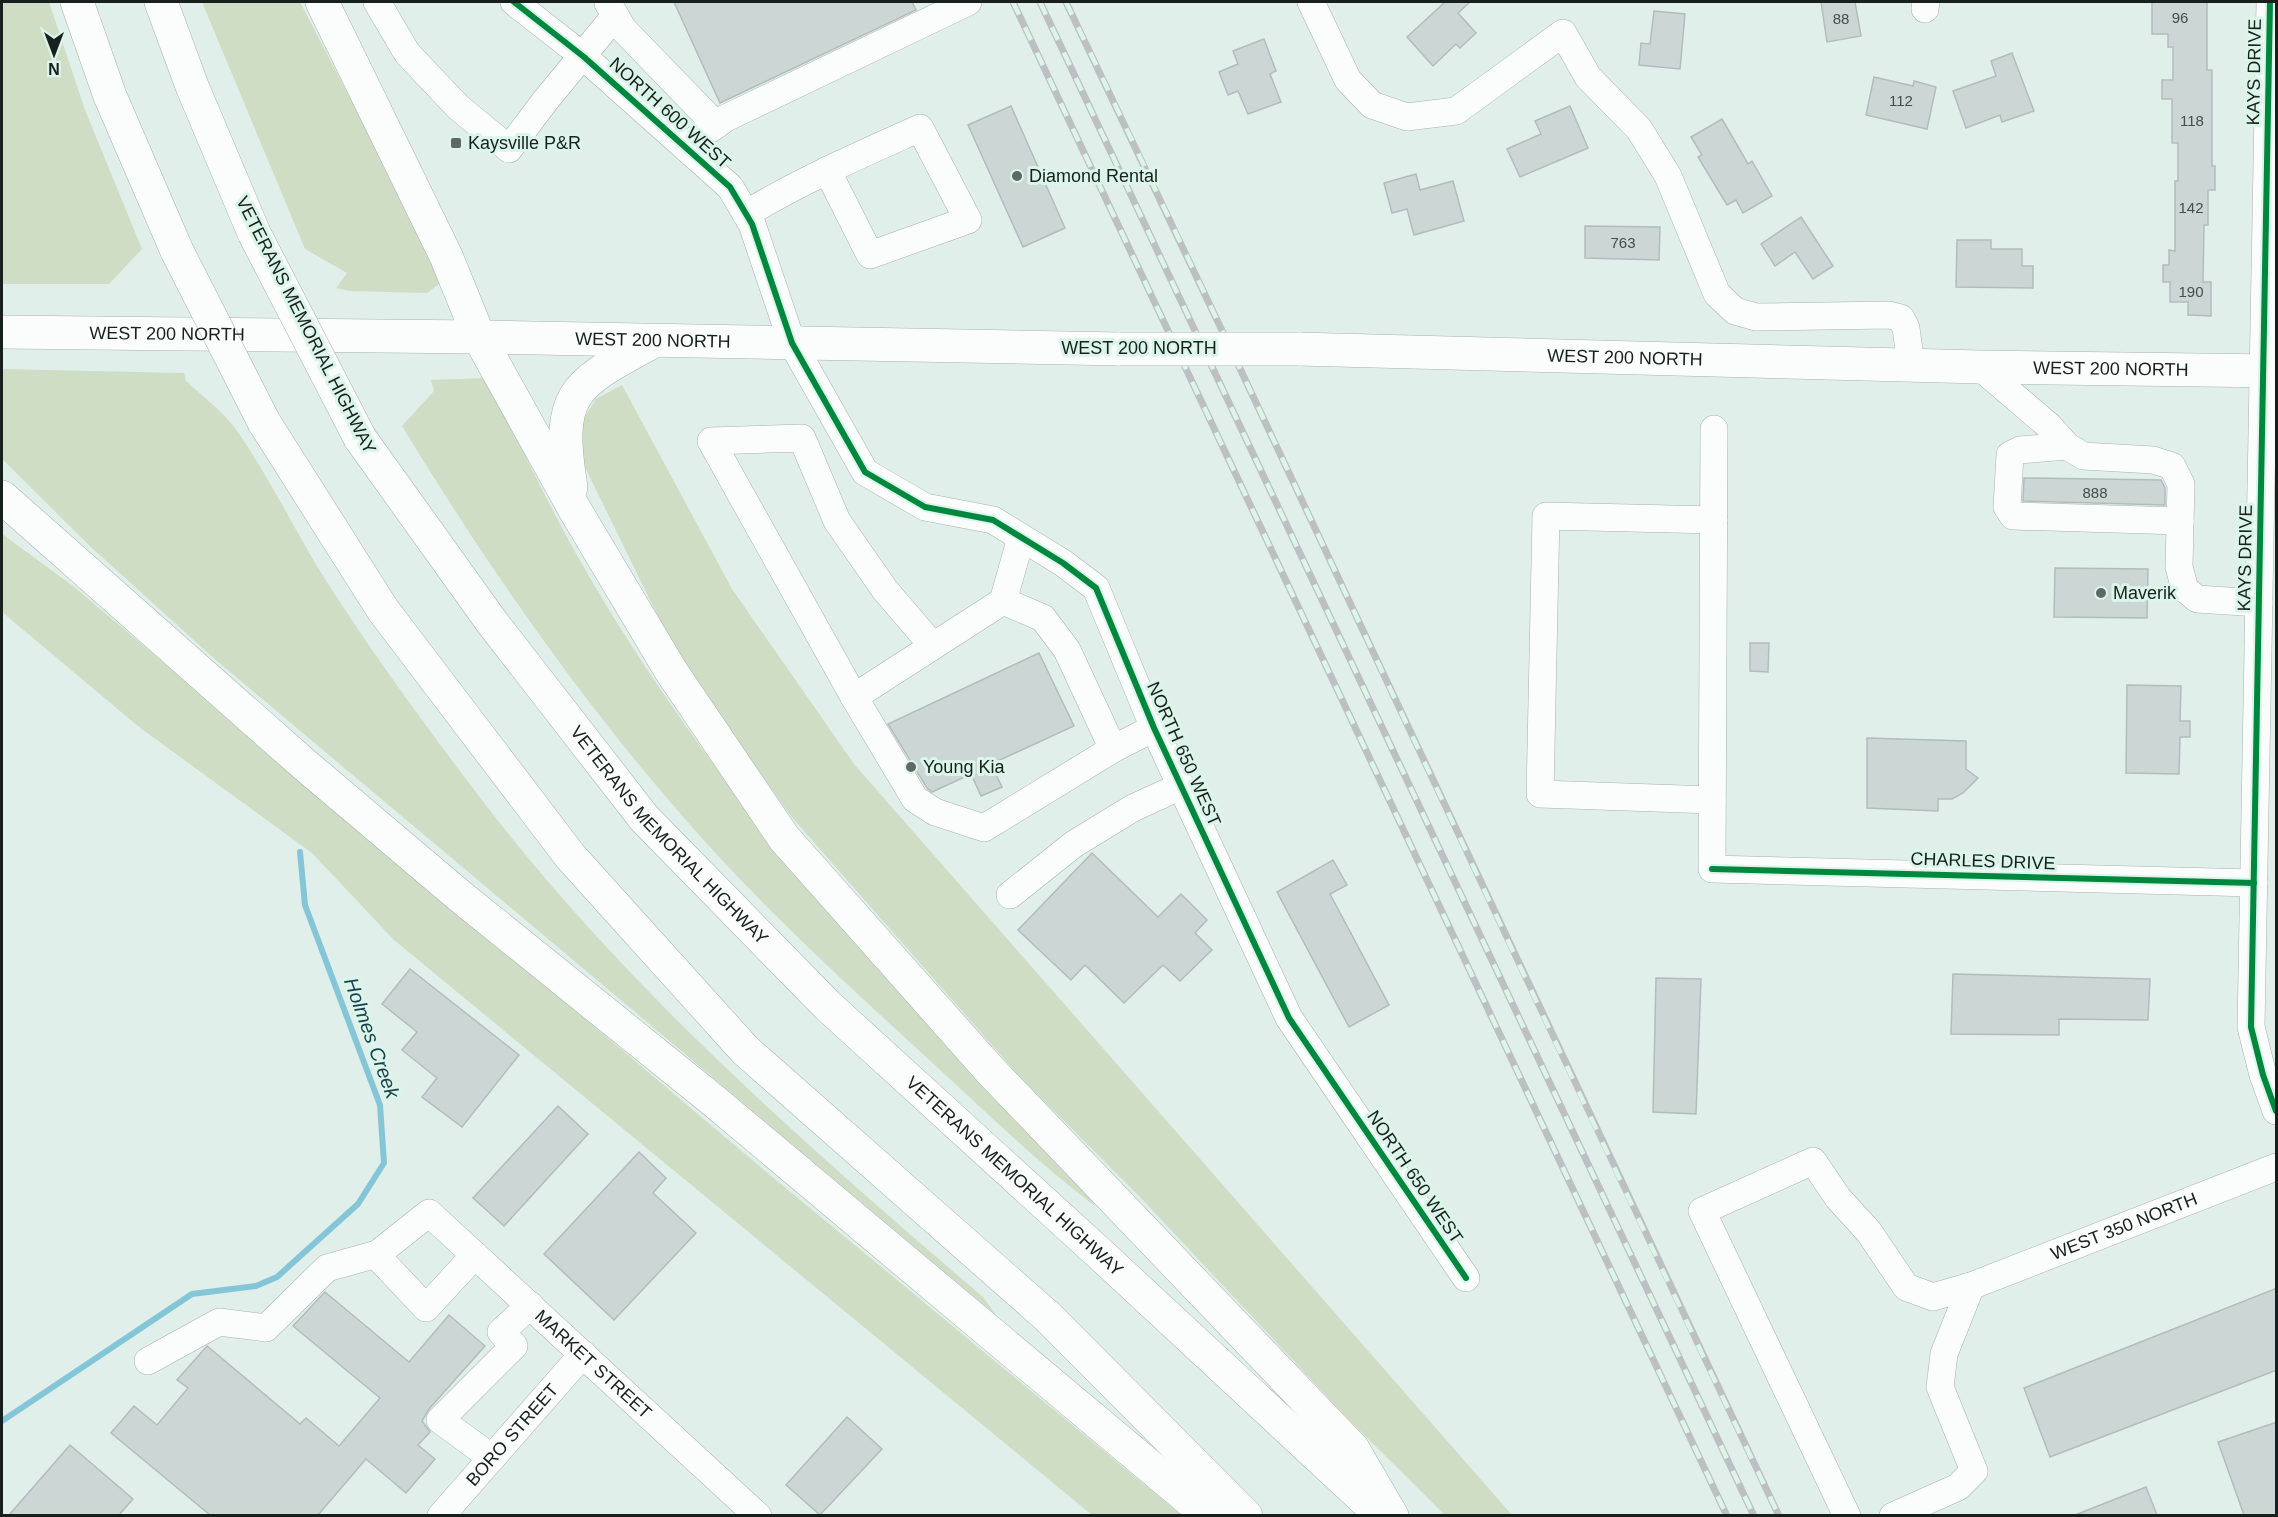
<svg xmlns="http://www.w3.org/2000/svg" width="2278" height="1517" font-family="Arial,sans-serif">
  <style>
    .green { fill: #ceddc3 }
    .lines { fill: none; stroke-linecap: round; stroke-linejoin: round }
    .stream { stroke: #84c6d8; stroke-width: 6 }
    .building { fill: #ccd7d5; stroke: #b2bdbb; stroke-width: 1.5 }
    .minor-casing { stroke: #a6b1ae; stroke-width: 28 }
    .major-casing { stroke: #a6b1ae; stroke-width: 34 }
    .highway-casing { stroke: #a6b1ae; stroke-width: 34 }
    .minor { stroke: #fafdfc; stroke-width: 27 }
    .major { stroke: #fafdfc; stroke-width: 33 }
    .highway { stroke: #fafdfc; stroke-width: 33 }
    .rail-casing { stroke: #bdc0c0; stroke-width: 7 }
    .rail { stroke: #dbf5eb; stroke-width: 4.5; stroke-dasharray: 14; stroke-linecap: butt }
    .major-bridge-casing { stroke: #a6b1ae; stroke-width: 34; stroke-linecap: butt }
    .highway-bridge-casing { stroke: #a6b1ae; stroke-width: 34; stroke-linecap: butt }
    .major-bridge { stroke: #fafdfc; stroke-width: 33 }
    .highway-bridge { stroke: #fafdfc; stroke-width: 33 }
    .cycleway-casing { stroke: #dbf5eb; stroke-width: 10 }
    .cycleway { stroke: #00873e; stroke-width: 6 }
    .poi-dot { fill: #5e6865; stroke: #dbf5eb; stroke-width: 2 }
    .labels { text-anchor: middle; stroke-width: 6; stroke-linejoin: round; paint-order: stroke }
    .number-label { font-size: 15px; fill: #444e4b }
    .street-label { font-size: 18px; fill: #17201d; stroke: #dbf5eb }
    .poi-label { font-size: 18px; fill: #17201d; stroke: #dbf5eb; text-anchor: start }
    .water-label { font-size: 20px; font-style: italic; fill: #1a424e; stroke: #dbf5eb }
  </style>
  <rect width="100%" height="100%" fill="#e1efea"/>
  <!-- green -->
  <g class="green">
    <path d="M2 2H49L85 110 142 249 109 284H2Z"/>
    <path d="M202 2H300L441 273 439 284 427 293 349 291 336 288 347 273 305 249Z"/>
    <path d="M2 369 184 373 186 381C202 396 222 411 235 428 268 475 293 527 323 576 370 650 422 721 475 791 620 983 802 1142 983 1297L997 1316 217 661 92 548 2 459Z"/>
    <path d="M487 378C512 428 536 479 562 528 617 631 685 728 755 820L1090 1195 1095 1206C1035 1161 981 1107 925 1056 843 981 759 904 685 819 579 698 486 564 402 426L434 391 431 380Z"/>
    <path d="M622 385 732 589 854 764 1512 1515H1445L1350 1421 1140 1197 1019 1076 790 815 721 719 673 647 578 453 581 413 586 415 596 399Z"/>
    <path d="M2 534 73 586 764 1170 1181 1515H1092L394 940 312 853 139 727 2 612Z"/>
  </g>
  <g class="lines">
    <!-- stream -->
    <path class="stream" d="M2 1421 192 1294 256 1286 277 1277 358 1204 384 1163 380 1105 305 905 300 852"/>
  </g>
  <!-- building -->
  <g class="building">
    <path d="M674 2H912L916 10 720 103Z"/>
    <path d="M1445 2H1470L1458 13 1476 33 1460 48 1456 44 1433 66 1407 37Z"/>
    <path d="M1821 2H1855L1861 36 1827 42Z"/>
    <path d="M2152 2H2207V70H2212V166H2215V190H2208V225H2204L2203 282H2211V316L2188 315V302H2170V282H2163V265H2169V250L2175 251V181H2178V143H2172V99H2162V80H2173V47H2168V34H2152Z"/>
    <path d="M1654 11 1685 14 1680 69 1639 65 1641 43 1650 44Z"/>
    <path d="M1264 39 1276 71 1270 74 1281 102 1248 114 1238 91 1228 95 1219 72 1238 64 1233 51Z"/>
    <path d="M2012 53 2034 111 2002 122 2000 115 1966 128 1953 91 1996 76 1991 61Z"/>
    <path d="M1874 77 1913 86 1914 81 1936 87 1927 129 1866 115Z"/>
    <path d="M1011 106 1065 228 1023 247 968 125Z"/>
    <path d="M1570 106 1588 148 1520 177 1507 149 1541 134 1535 121Z"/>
    <path d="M1722 119 1748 164 1752 161 1772 196 1743 213 1736 200 1727 205 1698 157 1702 155 1691 137Z"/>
    <path d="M1416 174 1420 190 1453 181 1464 221 1414 235 1407 209 1392 213 1384 183Z"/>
    <path d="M1801 217 1833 266 1813 279 1795 252 1775 266 1761 244Z"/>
    <path d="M1585 226 1660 227 1659 260 1585 258Z"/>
    <path d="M1957 240H1991V249H2022V266H2033V288L1956 287Z"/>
    <path d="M2024 478 2161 480 2165 488V505L2023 501Z"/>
    <path d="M2055 568 2148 569 2147 618 2054 617Z"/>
    <path d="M1750 643H1769L1768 672 1750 671Z"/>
    <path d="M1039 653 1074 726 991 764 1002 787 981 796 971 774 932 792 927 788 888 724Z"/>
    <path d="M2127 685 2181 686 2180 721H2190V737H2180L2179 774 2126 773Z"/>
    <path d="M1867 738 1966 741V769L1978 778 1963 793 1952 799H1938V811L1867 808Z"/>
    <path d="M1092 853 1158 917 1181 894 1207 920 1195 933 1212 950 1180 981 1163 965 1124 1003 1085 965 1071 980 1018 930Z"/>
    <path d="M1333 860 1347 885 1330 894 1389 1005 1349 1027 1277 892Z"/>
    <path d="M410 969 519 1055 462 1127 422 1097 437 1078 402 1050 417 1032 382 1004Z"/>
    <path d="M1953 974 2150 979 2148 1020 2059 1019V1035L1951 1034Z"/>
    <path d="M1656 978 1701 979 1696 1114 1653 1112Z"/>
    <path d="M558 1106 588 1134 504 1226 473 1198Z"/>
    <path d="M639 1152 666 1178 653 1193 696 1233 614 1320 544 1254Z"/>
    <path d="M2277 1288V1370L2050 1457 2024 1388Z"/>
    <path d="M325 1292 409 1362 449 1315 485 1346 429 1409 422 1421 430 1432 418 1445 435 1459 406 1493 366 1459 318 1515H210L111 1433 134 1406 157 1425 188 1388 177 1380 207 1346 300 1424 306 1418 339 1446 380 1398 293 1326Z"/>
    <path d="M847 1417 882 1449 820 1515 786 1485Z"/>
    <path d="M2277 1422V1515H2244L2218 1442Z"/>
    <path d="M70 1445 133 1499 119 1515H9Z"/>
    <path d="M2146 1487 2157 1515H2075Z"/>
  </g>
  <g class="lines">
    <!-- minor casing -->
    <g class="minor-casing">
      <g id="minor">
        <path d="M377 2 407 53 458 107 509 149 545 101 615 16"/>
        <path d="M514 2 584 57 730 187 752 224 792 343 865 472 925 507 993 520 1063 563 1096 588 1154 728 1289 1018 1466 1278"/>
        <path d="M1311 2 1348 80 1372 105 1407 117 1456 111 1563 33 1588 77 1639 129 1668 176 1717 294 1735 311 1756 317 1889 315 1901 318 1906 328 1911 365"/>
        <path d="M2270 2 2251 1027 2263 1075 2276 1111"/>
        <path d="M608 3 623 29 716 125"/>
        <path d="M1925 9 1926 2"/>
        <path d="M686 146 726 118 968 2"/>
        <path d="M746 214C802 180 860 155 920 128L968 220 870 255 827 170"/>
        <path d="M1980 367 2049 426 2067 446 2083 456 2153 460 2172 466 2181 484 2179 567 2185 589 2197 599 2259 603"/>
        <path d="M1714 429 1712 869 2254 883"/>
        <path d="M2067 446 2020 450 2010 455 2007 507 2013 516 2180 521"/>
        <path d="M1003 601 1043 618 1067 650 1113 749"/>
        <path d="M933 646 885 590 837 521 802 438 711 441 854 697 1003 601 1021 538"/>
        <path d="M854 697 915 799 935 812 984 828 1113 749 1154 728"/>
        <path d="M1712 800 1540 794 1546 516 1714 520"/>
        <path d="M1010 895 1074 844 1133 808 1181 786"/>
        <path id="s1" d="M475 1255 426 1308 376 1255 429 1213 758 1516"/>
        <path d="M148 1361 219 1322 266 1328 327 1268 377 1254"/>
        <path d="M492 1458 440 1420 514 1346 501 1332 530 1305"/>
        <path id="s2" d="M441 1516 583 1354"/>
        <path id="s3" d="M1847 1516 1702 1211 1813 1161 1838 1198 1869 1232 1906 1287 1933 1297 1971 1286 2276 1167"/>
        <path d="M1893 1516 1958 1487 1974 1471 1940 1387 1944 1354 1971 1286"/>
      </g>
    </g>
    <!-- major casing -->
    <g class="major-casing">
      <g id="major">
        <path id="s4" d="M2 332 479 337 1120 349"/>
        <path id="s5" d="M1298 349 1980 367 2276 371"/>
      </g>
    </g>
    <!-- highway casing -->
    <g class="highway-casing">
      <g id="highway">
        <path d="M77 2 110 96 177 251"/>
        <path d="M161 2 192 86 254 233"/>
        <path d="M322 2 446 256 479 337 575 510 671 671 784 838 989 1069 1353 1449 1392 1516"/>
        <path d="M264 422 383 610 570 856 745 1050 1048 1317 1246 1516"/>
        <path id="s6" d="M360 438 491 621 644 818 827 1005 1099 1253 1378 1512"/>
        <path d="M571 487C555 391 575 384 654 341"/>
        <path d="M2 497 305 765 461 897 714 1101 1209 1516"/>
      </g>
    </g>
    <!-- minor -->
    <use href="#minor" class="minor"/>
    <!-- major -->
    <use href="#major" class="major"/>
    <!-- highway -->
    <use href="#highway" class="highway"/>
    <!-- rail casing -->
    <g class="rail-casing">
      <g id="rail">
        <path d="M1013 2 1727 1516"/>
        <path d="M1040 2 1754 1516"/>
        <path d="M1066 2C1307 505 1539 1012 1779 1516"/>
      </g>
    </g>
    <!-- rail -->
    <use href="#rail" class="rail"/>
    <!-- major-bridge casing -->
    <g class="major-bridge-casing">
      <path id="major-bridge" d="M1120 349H1298"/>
    </g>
    <!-- highway-bridge casing -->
    <g class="highway-bridge-casing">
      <g id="highway-bridge">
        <path d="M254 233 360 438"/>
        <path d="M177 251 264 422"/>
      </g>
    </g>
    <!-- major-bridge -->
    <use href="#major-bridge" class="major-bridge"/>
    <!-- highway-bridge -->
    <use href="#highway-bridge" class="highway-bridge"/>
    <!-- cycleway casing -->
    <g class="cycleway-casing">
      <g id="cycleway">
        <path d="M514 2 584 57 730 187 752 224 792 343 865 472 925 507 993 520 1063 563 1096 588 1154 728 1289 1018 1466 1278"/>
        <path d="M2270 2 2251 1027 2263 1075 2276 1111"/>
        <path d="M1712 869 2254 883"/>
      </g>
    </g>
    <!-- cycleway -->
    <use href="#cycleway" class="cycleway"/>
  </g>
  <!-- markers -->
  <g class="poi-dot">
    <rect x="450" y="137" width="12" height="12" rx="3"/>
    <circle cx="1017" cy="176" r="6"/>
    <circle cx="2101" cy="593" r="6"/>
    <circle cx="911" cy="767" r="6"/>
  </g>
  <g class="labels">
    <!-- number labels -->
    <g class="number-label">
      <text x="2180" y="23">96</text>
      <text x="1841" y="24">88</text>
      <text x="1901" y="106">112</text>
      <text x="2192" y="126">118</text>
      <text x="2191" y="213">142</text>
      <text x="1623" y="248">763</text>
      <text x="2191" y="297">190</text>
      <text x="2095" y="498">888</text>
    </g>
    <!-- street labels -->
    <g class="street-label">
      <text transform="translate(2254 72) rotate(-89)" y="6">KAYS DRIVE</text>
      <text transform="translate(670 113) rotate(42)" y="6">NORTH 600 WEST</text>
      <text transform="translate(306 325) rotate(63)" y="6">VETERANS MEMORIAL HIGHWAY</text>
      <text dy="6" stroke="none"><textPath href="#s4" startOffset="165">WEST 200 NORTH</textPath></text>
      <text dy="6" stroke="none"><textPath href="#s4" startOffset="651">WEST 200 NORTH</textPath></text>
      <text x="1139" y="354">WEST 200 NORTH</text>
      <text dy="6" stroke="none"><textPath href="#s5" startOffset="327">WEST 200 NORTH</textPath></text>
      <text dy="6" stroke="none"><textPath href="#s5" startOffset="813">WEST 200 NORTH</textPath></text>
      <text transform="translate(2245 558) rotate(-89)" y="6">KAYS DRIVE</text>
      <text transform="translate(1184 754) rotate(66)" y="6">NORTH 650 WEST</text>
      <text dy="6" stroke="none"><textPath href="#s6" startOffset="504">VETERANS MEMORIAL HIGHWAY</textPath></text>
      <text transform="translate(1983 861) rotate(2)" y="6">CHARLES DRIVE</text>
      <text dy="6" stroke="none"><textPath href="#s6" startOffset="990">VETERANS MEMORIAL HIGHWAY</textPath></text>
      <text transform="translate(1415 1177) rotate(56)" y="6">NORTH 650 WEST</text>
      <text dy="6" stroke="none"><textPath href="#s3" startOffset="849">WEST 350 NORTH</textPath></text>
      <text dy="6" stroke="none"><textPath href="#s1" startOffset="436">MARKET STREET</textPath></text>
      <text dy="6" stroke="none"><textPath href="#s2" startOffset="108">BORO STREET</textPath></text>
    </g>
    <!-- poi labels -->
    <g class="poi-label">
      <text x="468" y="149">Kaysville P&amp;R</text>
      <text x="1029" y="182">Diamond Rental</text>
      <text x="2113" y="599">Maverik</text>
      <text x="923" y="773">Young Kia</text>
    </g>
    <!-- water labels -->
    <g class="water-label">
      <text transform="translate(372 1038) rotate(70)" y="7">Holmes Creek</text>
    </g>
  </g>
  <!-- border -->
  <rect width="2278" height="1517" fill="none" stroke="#17201d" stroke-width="6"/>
  <!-- north arrow -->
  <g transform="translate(54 54) rotate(180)" stroke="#dbf5eb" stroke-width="4.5" paint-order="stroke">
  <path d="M0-4.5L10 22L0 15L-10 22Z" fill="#17201d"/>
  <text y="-9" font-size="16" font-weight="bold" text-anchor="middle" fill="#17201d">N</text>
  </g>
</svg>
